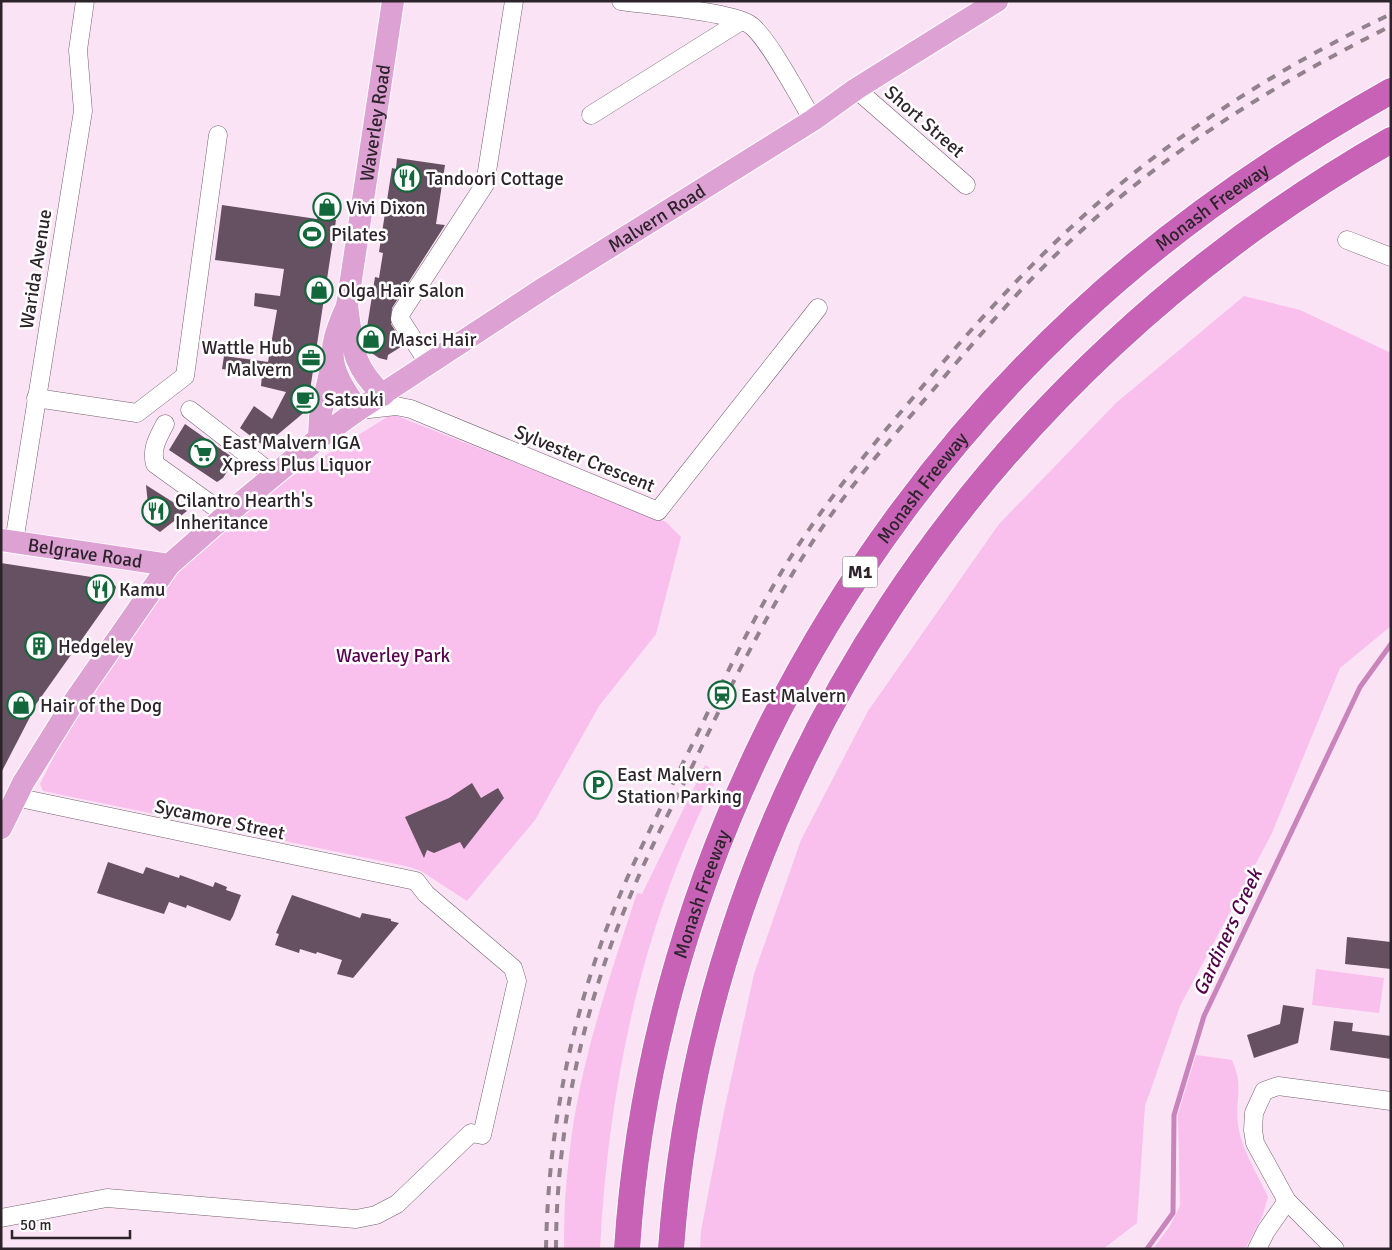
<svg xmlns="http://www.w3.org/2000/svg" width="1392" height="1250" font-family="Signika,sans-serif">
  <style>
    .green { fill: #f9bfed }
    .lines { fill: none; stroke-linecap: round; stroke-linejoin: round }
    .stream { stroke: #c984bc; stroke-width: 5 }
    .building { fill: #655161 }
    .minor-casing { stroke: #756070; stroke-width: 19 }
    .major-casing { stroke: #fff; stroke-width: 24 }
    .highway-casing { stroke: #fff; stroke-width: 28 }
    .minor { stroke: #fff; stroke-width: 18 }
    .major { stroke: #dda1d3; stroke-width: 22 }
    .highway { stroke: #c762b6; stroke-width: 26 }
    .rail { stroke: #91828e; stroke-width: 4; stroke-dasharray: 9 9; stroke-linecap: butt }
    .labels { text-anchor: middle; stroke-width: 5; stroke-linejoin: round; paint-order: stroke }
    .shield { fill: #fff; stroke: #6c666b; stroke-width: 1 }
    .shield-label { font-size: 18px; font-weight: bold; fill: #2d242b }
    .street-label { font-size: 19px; fill: #2d242b; stroke: #fff }
    .poi-label { font-size: 19px; fill: #2d242b; stroke: #fff; text-anchor: start }
    .park-label { font-size: 19px; fill: #590250; stroke: #fff }
    .water-label { font-size: 20px; font-style: italic; fill: #55004c; stroke: #fff }
  </style>
  <rect width="100%" height="100%" fill="#fae3f5"/>
  <!-- green -->
  <g class="green">
    <path d="M1244 296 1300 310 1391 353V626L1340 668 1271 835 1180 1006 1145 1106 1137 1223 1103 1249H700L701 1231 723 1116 754 974 801 840 868 711 999 524 1116 403Z"/>
    <path d="M392 414 666 522 681 537 656 634 599 706 535 820 467 901 421 871 410 867 43 791 40 784 78 709 177 570 283 482Z"/>
    <path d="M705 765 710 768 707 775 716 780C642 923 608 1088 600 1249H564C564 1218 565 1188 569 1158 578 1067 609 979 637 893L642 894Z"/>
    <path d="M1316 969 1384 978 1379 1013 1312 1005Z"/>
    <path d="M1196 1055 1232 1060C1244 1087 1235 1098 1238 1125 1241 1149 1258 1175 1268 1197L1262 1217 1245 1249H1153L1170 1226 1180 1206 1178 1114Z"/>
  </g>
  <g class="lines">
    <!-- stream -->
    <path class="stream" d="M1147 1249 1173 1213 1174 1115 1204 1016 1360 687 1391 644"/>
  </g>
  <!-- building -->
  <g class="building">
    <path d="M397 158 445 165 436 224 445 225 392 308 391 324 404 345 388 355 387 360 379 358 373 354 367 349 365 340 375 277 379 278 383 253 379 252 392 168 396 169Z"/>
    <path d="M222 205 317 219 318 217 336 220 307 410 264 446 240 428 254 406 272 419 286 392 261 386 262 375 222 369 224 356 268 362 277 310 254 306 255 293 280 296 284 269 215 260Z"/>
    <path d="M185 424 235 459 223 478 217 482 169 450Z"/>
    <path d="M146 485 187 511 160 532 150 525Z"/>
    <path d="M1 563 111 580 116 587 114 594 27 717H30L1 773Z"/>
    <path d="M472 783 481 798 498 788 504 798 464 849 460 842 434 853 427 850 424 858 405 817 449 798Z"/>
    <path d="M108 862 143 874 146 867 179 878 180 875 213 887 215 882 227 887 226 890 241 895 233 916 230 921 187 905 186 908 169 902 164 914 97 893Z"/>
    <path d="M292 895 360 918 362 913 391 919V921L399 923 353 978 337 974 342 960 317 952 316 954 300 949 299 953 275 945 279 934 276 933Z"/>
    <path d="M1347 937 1391 942V969L1345 964Z"/>
    <path d="M1283 1005 1304 1008 1298 1043 1254 1058 1247 1035 1280 1024Z"/>
    <path d="M1334 1021 1353 1023 1352 1031 1391 1036V1059L1330 1050Z"/>
  </g>
  <g class="lines">
    <!-- minor casing -->
    <g class="minor-casing">
      <g id="minor">
        <path d="M621 1C649 5 729 12 749 24 767 35 800 99 813 120"/>
        <path d="M856 89 966 185"/>
        <path d="M591 115 741 21"/>
        <path d="M1347 240 1391 257"/>
        <path d="M429 364 400 319 401 313 485 184 514 1"/>
        <path d="M36 398 137 413 185 376 218 135"/>
        <path d="M190 410 275 476"/>
        <path d="M360 410 396 406 411 409 658 511 818 308"/>
        <path d="M165 424C158 438 151 448 155 464L226 515"/>
        <path d="M14 542 83 111 78 50 85 1"/>
        <path d="M1 1218 107 1198 356 1219 376 1215 397 1204 471 1133 482 1135 517 981 513 968 426 894 416 881 15 797"/>
        <path d="M1257 1249 1266 1231 1287 1201"/>
        <path d="M1335 1249 1287 1201 1255 1143 1253 1130 1254 1113 1264 1091 1278 1086 1391 1101"/>
      </g>
    </g>
    <!-- major casing -->
    <g class="major-casing">
      <g id="major">
        <path d="M347 306C353 346 351 365 383 395"/>
        <path id="s1" d="M358 410C328 366 325 355 347 306L393 1"/>
        <path d="M319 438 320 417 332 364"/>
        <path id="s2" d="M1 540 169 565"/>
        <path id="s3" d="M1 828 23 783 71 706 169 565 226 515 319 438 358 410 544 288 813 120 856 89 997 1"/>
      </g>
    </g>
    <!-- highway casing -->
    <g class="highway-casing">
      <g id="highway">
        <path id="s4" d="M627 1249C650 895 819 555 1078 315 1172 227 1279 154 1391 91"/>
        <path d="M671 1249C705 778 985 372 1391 140"/>
      </g>
    </g>
    <!-- minor -->
    <use href="#minor" class="minor"/>
    <!-- major -->
    <use href="#major" class="major"/>
    <!-- highway -->
    <use href="#highway" class="highway"/>
    <!-- rail -->
    <g class="rail">
      <path d="M546 1249C548 1133 570 1020 613 912 633 861 659 812 683 763 718 693 750 621 792 555 828 499 869 449 912 399 967 333 1025 268 1089 211 1176 133 1285 64 1391 14"/>
      <path d="M556 1249C556 1125 585 1000 634 887 650 849 669 812 688 775 724 700 760 625 804 555 841 496 887 443 933 390 975 341 1017 291 1064 247 1160 155 1272 85 1391 26"/>
    </g>
  </g>
  <!-- icons -->
  <defs>
    <g id="restaurant-ring" transform="scale(1.4375)"><circle r="9.5" fill="#fff" stroke="#12683a" stroke-width="1.5"/><path d="M-5-6h1v4h1v-4h1v4h1v-4h1v5L-1.5 .5V6h-2V.5L-5-1ZM5-6V6H3V1.5H1.5Q1.5-4 5-6Z" fill="#12683a"/></g>
    <g id="shop-ring" transform="scale(1.4375)"><circle r="9.5" fill="#fff" stroke="#12683a" stroke-width="1.5"/><path d="M-5-2.5h2.3a2.7 3.5 0 0 1 5.4 0H5L5.5 6h-11ZM-1.5-2.5h3a1.5 2.3 0 0 0-3 0Z" fill="#12683a"/></g>
    <g id="stadium-ring" transform="scale(1.4375)"><circle r="9.5" fill="#fff" stroke="#12683a" stroke-width="1.5"/><path d="M0-5a6.5 5 0 1 0 0 10a6.5 5 0 1 0 0-10ZM-3.5-1.8h7v3.6h-7Z" fill="#12683a"/></g>
    <g id="office-ring" transform="scale(1.4375)"><circle r="9.5" fill="#fff" stroke="#12683a" stroke-width="1.5"/><path d="M-6-3h4V-5.5h4V-3h4V5H-6ZM-1-4.5V-3h2v-1.5ZM-6 0V1H6V0Z" fill="#12683a"/></g>
    <g id="cafe-ring" transform="scale(1.4375)"><circle r="9.5" fill="#fff" stroke="#12683a" stroke-width="1.5"/><path d="M-5.5-4.5H6V0H3Q3 3.5 0 3.5H-2.5Q-5.5 3.5-5.5 0ZM3-3.2v2h1.7v-2ZM-6 4.5H4V6H-6Z" fill="#12683a"/></g>
    <g id="supermarket-ring" transform="scale(1.4375)"><circle r="9.5" fill="#fff" stroke="#12683a" stroke-width="1.5"/><path d="M-6-5.5h2.5l.6 2H6L4.5 2H-2.5L-4.4-4H-6ZM-1.5 3.2a1.3 1.3 0 1 0 .1 0ZM3 3.2a1.3 1.3 0 1 0 .1 0Z" fill="#12683a"/></g>
    <g id="building-ring" transform="scale(1.4375)"><circle r="9.5" fill="#fff" stroke="#12683a" stroke-width="1.5"/><path d="M-4-6H4V6H1V3H-1V6H-4ZM-2.5-4.3h1.7v1.8h-1.7ZM.8-4.3h1.7v1.8H.8ZM-2.5-1h1.7V.8h-1.7ZM.8-1h1.7V.8H.8Z" fill="#12683a"/></g>
    <g id="station-ring" transform="scale(1.4375)"><circle r="9.5" fill="#fff" stroke="#12683a" stroke-width="1.5"/><path d="M-3-6H3Q5-6 5-4V2Q5 4 3 4L4.5 6H3L1.5 4h-3L-3 6H-4.5L-3 4Q-5 4-5 2V-4Q-5-6-3-6ZM-3.5-4v3h7v-3ZM-3.5 1v1.5H-2V1ZM2 1v1.5H3.5V1Z" fill="#12683a"/></g>
    <g id="parking-ring" transform="scale(1.4375)"><circle r="9.5" fill="#fff" stroke="#12683a" stroke-width="1.5"/><path d="M-3.5-5.5H1a3.5 3.5 0 0 1 0 7H-1V5.5H-3.5ZM-1-3.4V-.6H.8a1.4 1.4 0 0 0 0-2.8Z" fill="#12683a"/></g>
  </defs>
  <g fill-rule="evenodd">
    <use href="#restaurant-ring" x="407" y="178"/>
    <use href="#shop-ring" x="327" y="207"/>
    <use href="#stadium-ring" x="312" y="234"/>
    <use href="#shop-ring" x="319" y="290"/>
    <use href="#shop-ring" x="371" y="339"/>
    <use href="#office-ring" x="311" y="358"/>
    <use href="#cafe-ring" x="305" y="399"/>
    <use href="#supermarket-ring" x="203" y="453"/>
    <use href="#restaurant-ring" x="156" y="511"/>
    <use href="#restaurant-ring" x="100" y="589"/>
    <use href="#building-ring" x="39" y="646"/>
    <use href="#station-ring" x="722" y="695"/>
    <use href="#shop-ring" x="21" y="705"/>
    <use href="#parking-ring" x="598" y="785"/>
  </g>
  <g class="labels">
    <!-- shield labels -->
    <rect class="shield" x="842.5" y="556.5" width="35" height="31" rx="4"/>
    <g class="shield-label">
      <text x="860" y="578">M1</text>
    </g>
    <!-- street labels -->
    <g class="street-label">
      <text transform="translate(925 121) rotate(41)" y="7">Short Street</text>
      <text dy="7" stroke="none"><textPath href="#s1" startOffset="298">Waverley Road</textPath></text>
      <text dy="7" stroke="none"><textPath href="#s4" startOffset="1234">Monash Freeway</textPath></text>
      <text dy="7" stroke="none"><textPath href="#s3" startOffset="912">Malvern Road</textPath></text>
      <text transform="translate(35 269) rotate(-81)" y="7">Warida Avenue</text>
      <text transform="translate(585 458) rotate(22)" y="7">Sylvester Crescent</text>
      <text dy="7" stroke="none"><textPath href="#s4" startOffset="829">Monash Freeway</textPath></text>
      <text dy="7" stroke="none"><textPath href="#s2" startOffset="85">Belgrave Road</textPath></text>
      <text transform="translate(220 819) rotate(12)" y="7">Sycamore Street</text>
      <text dy="7" stroke="none"><textPath href="#s4" startOffset="364">Monash Freeway</textPath></text>
    </g>
    <!-- poi labels -->
    <g class="poi-label">
      <text x="426" y="185">Tandoori Cottage</text>
      <text x="346" y="214">Vivi Dixon</text>
      <text x="331" y="241">Pilates</text>
      <text x="338" y="297">Olga Hair Salon</text>
      <text x="390" y="346">Masci Hair</text>
      <text x="292" y="354" text-anchor="end">Wattle Hub<tspan x="292" dy="22">Malvern</tspan></text>
      <text x="324" y="406">Satsuki</text>
      <text x="222" y="449">East Malvern IGA<tspan x="222" dy="22">Xpress Plus Liquor</tspan></text>
      <text x="175" y="507">Cilantro Hearth's<tspan x="175" dy="22">Inheritance</tspan></text>
      <text x="119" y="596">Kamu</text>
      <text x="58" y="653">Hedgeley</text>
      <text x="741" y="702">East Malvern</text>
      <text x="40" y="712">Hair of the Dog</text>
      <text x="617" y="781">East Malvern<tspan x="617" dy="22">Station Parking</tspan></text>
    </g>
    <!-- park labels -->
    <g class="park-label">
      <text x="393" y="662">Waverley Park</text>
    </g>
    <!-- water labels -->
    <g class="water-label">
      <text transform="translate(1227 932) rotate(-65)" y="7">Gardiners Creek</text>
    </g>
  </g>
  <!-- border -->
  <rect width="1392" height="1250" fill="none" stroke="#2d242b" stroke-width="5"/>
  <!-- scale -->
  <path d="M12 1230v8h118v-8" fill="none" stroke="#2d242b" stroke-width="2.5"/>
  <text x="20" y="1230" font-size="15" fill="#2d242b" stroke="#ffffff" stroke-width="4" paint-order="stroke">50 m</text>
</svg>
